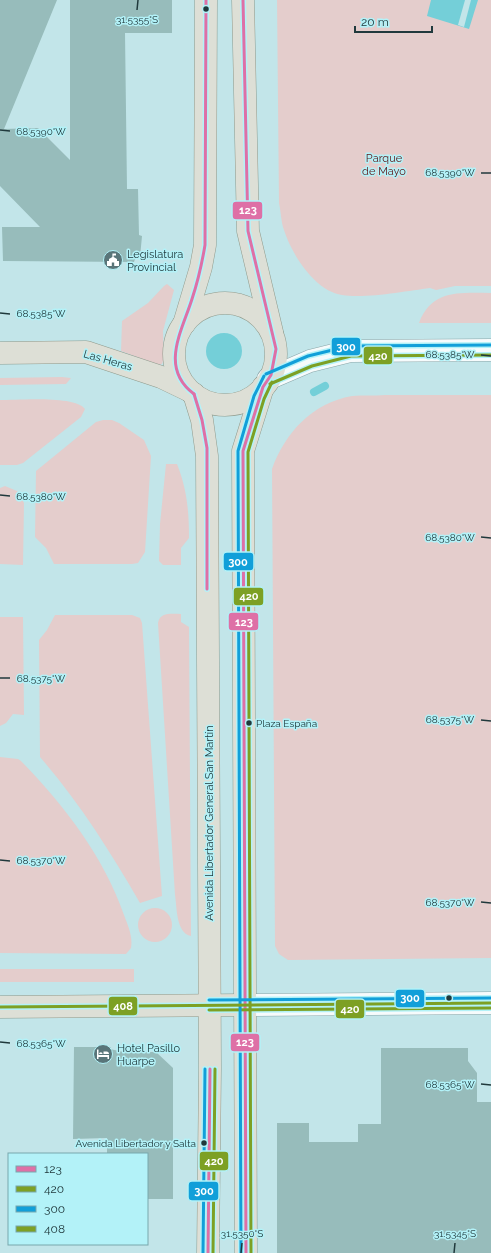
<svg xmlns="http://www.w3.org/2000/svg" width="491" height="1253" font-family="Raleway,sans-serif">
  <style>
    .green { fill: #e4cdcc }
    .water { fill: #74cfd8 }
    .pier { fill: #c2e5e9 }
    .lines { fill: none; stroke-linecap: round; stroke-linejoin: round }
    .stream { stroke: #74cfd8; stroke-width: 8 }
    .building { fill: #97bcbb }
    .minor-casing { stroke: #8aa6a9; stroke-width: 23 }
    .secondary-casing { stroke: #8aa6a9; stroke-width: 23 }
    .primary-casing { stroke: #8f9a8c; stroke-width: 23 }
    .minor { stroke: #f6fbfc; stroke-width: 22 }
    .secondary { stroke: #f6fbfc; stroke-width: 22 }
    .primary { stroke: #dddfd6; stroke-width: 22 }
    .bus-1-casing { stroke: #b3f2f8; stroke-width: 6 }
    .bus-2-casing { stroke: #b3f2f8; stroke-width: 6 }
    .bus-3-casing { stroke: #b3f2f8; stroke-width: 6 }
    .bus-4-casing { stroke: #b3f2f8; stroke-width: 6 }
    .bus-1 { stroke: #de70a6; stroke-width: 3 }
    .bus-2 { stroke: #7da024; stroke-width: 3 }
    .bus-3 { stroke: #119fd9; stroke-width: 3 }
    .bus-4 { stroke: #7da024; stroke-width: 3 }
    .ticks { fill: none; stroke: #20393c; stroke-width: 1.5 }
    .bus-dot { fill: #20393c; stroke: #b3f2f8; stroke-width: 1.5 }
    .labels { text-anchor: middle; stroke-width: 3; stroke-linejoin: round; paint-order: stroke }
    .bus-label { font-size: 10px; fill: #20393c; stroke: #b3f2f8; text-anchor: start }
    .park-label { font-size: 11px; fill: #5e1416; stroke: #b3f2f8 }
    .poi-label { font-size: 11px; fill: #20393c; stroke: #b3f2f8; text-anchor: start }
    .street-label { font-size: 11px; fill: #20393c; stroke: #b3f2f8 }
    .ticks-label { font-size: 10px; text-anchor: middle; fill: #20393c; stroke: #b3f2f8; stroke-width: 3; stroke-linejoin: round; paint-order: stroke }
    .line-badge { stroke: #b3f2f8; stroke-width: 1.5 }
    .badge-label { font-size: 11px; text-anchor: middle; font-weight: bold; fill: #fff }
  </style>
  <rect width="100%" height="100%" fill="#c2e5e9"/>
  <!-- green -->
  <g class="green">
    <path d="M277 0H491V286H455L436 290 430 288C407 291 365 299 342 295 315 291 292 255 284 230 281 222 281 212 279 203Z"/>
    <path d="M167 284 174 290 163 331 164 358 162 364 158 365 121 351 122 321 148 303 164 286Z"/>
    <path d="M491 293V323H419C432 289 460 293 491 293Z"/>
    <path d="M62 377 71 378 66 384 0 385V378Z"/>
    <path d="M385 395H491V958L288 960 279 954 275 946 272 469C285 433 312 403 352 396 363 395 374 396 385 395Z"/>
    <path d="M0 400C17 400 76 395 85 409L81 417 23 463 17 465H0Z"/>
    <path d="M103 420H112L119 423 144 440 151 456 145 552 138 563 132 564H54L46 548 35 537 36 471 96 422Z"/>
    <path d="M166 464H177C187 489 189 511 189 538L181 548V565H163L159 561 160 524Z"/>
    <path d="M5 486 17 491 24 503 23 565 0 564V488Z"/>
    <path d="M181 614V622L189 627 191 936C176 933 177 908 175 895L158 623C160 612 171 614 181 614Z"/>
    <path d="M55 615H132L140 618 142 623 162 896 140 903C110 851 79 802 40 757L39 640 47 630Z"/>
    <path d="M0 617H23L24 715 13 714 6 723 0 726Z"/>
    <path d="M0 757 18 759 21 761C64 805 104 857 124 915 128 926 133 936 131 948L126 954 0 953Z"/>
    <circle cx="155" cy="925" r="17"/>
    <rect x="0" y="969" width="134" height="13"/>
  </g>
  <!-- water -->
  <g class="water">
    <path d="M431 0H478L469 29 427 16Z"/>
    <circle cx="224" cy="351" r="18"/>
  </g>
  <!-- pier -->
  <path class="pier" d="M465 0H471L464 27 458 25Z"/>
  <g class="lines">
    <!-- stream -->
    <path class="stream" d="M314 392 325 386"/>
  </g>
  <!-- building -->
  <g class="building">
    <path d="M0 0H57L4 129 38 128 70 160V0H172V33H125L127 189H138L139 235 142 236 140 257 135 259 134 262 3 261 2 227H40L0 186Z"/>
    <path d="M74 1047H100L124 1052H156L173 1068V1199H147V1154H107V1138L73 1139Z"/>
    <path d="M381 1048H468V1061L477 1073V1102H491V1253H277V1123H309V1142H358V1124H381Z"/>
  </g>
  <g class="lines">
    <!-- minor casing -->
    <g class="minor-casing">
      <path id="minor" d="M268 379 310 361 350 351 491 350"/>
    </g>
    <!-- secondary casing -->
    <g class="secondary-casing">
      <path id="secondary" d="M244 1005 491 1003"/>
    </g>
    <!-- primary casing -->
    <g class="primary-casing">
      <g id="primary">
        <path d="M243 0 248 231 272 332"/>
        <circle cx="225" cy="354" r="51"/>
        <path d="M184 324 201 267 205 245 206 0"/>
        <path d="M0 353 86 352 161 377 188 390"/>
        <path d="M194 394 202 420 207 456 210 1068 208 1253"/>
        <path d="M0 1007 244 1005"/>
        <path d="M246 1253 243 451 263 387"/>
      </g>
    </g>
    <!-- minor -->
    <use href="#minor" class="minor"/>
    <!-- secondary -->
    <use href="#secondary" class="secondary"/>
    <!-- primary -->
    <use href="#primary" class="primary"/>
    <!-- bus-1 casing -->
    <g class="bus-1-casing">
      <g id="bus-1">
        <path d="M243 0 248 231 276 349 271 375 263 387 243 451 246 1253"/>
        <path d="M194 394 202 420 207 448V589"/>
        <path d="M194 394C159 368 182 331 192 299 198 281 202 263 205 245L206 0"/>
        <path d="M208 1253 210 1069"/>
      </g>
    </g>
    <!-- bus-2 casing -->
    <g class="bus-2-casing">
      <g id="bus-2">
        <path d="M270 384 312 366 351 356 491 355"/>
        <path d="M209 1010 491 1008"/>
        <path d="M213 1253 215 1069"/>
        <path d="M251 1253 248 452 264 399 272 382"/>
      </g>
    </g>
    <!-- bus-3 casing -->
    <g class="bus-3-casing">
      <g id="bus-3">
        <path d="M266 374 308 356 349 346 491 345"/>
        <path d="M209 1000 491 998"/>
        <path d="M203 1253 205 1069"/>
        <path d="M241 1253 238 451 254 396 264 376"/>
      </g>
    </g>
    <!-- bus-4 casing -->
    <g class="bus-4-casing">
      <path id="bus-4" d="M0 1007 491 1003"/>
    </g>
    <!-- bus-1 -->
    <use href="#bus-1" class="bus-1"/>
    <!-- bus-2 -->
    <use href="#bus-2" class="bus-2"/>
    <!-- bus-3 -->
    <use href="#bus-3" class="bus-3"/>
    <!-- bus-4 -->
    <use href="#bus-4" class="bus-4"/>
  </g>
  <!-- ticks -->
  <path class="ticks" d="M137 10 138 0M0 130 10 131M481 173H491M0 313 10 314M481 355 491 356M0 495 10 496M481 537 491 538M0 678H10M481 720 491 721M0 860 10 861M481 902 491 903M0 1042 10 1043M481 1084 491 1085M241 1253 242 1243M454 1253 455 1243"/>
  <!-- icons -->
  <defs>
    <g id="civic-disc" transform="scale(1)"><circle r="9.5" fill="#597579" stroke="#b3f2f8"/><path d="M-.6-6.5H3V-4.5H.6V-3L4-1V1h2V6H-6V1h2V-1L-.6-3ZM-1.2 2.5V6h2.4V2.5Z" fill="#fff"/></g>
    <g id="hotel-disc" transform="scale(1)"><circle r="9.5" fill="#597579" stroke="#b3f2f8"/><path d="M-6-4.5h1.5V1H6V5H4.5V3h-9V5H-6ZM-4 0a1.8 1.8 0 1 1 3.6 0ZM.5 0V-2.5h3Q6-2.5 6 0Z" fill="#fff"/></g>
  </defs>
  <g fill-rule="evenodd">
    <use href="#civic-disc" x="113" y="260"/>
    <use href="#hotel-disc" x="103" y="1054"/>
  </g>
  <!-- markers -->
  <g class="bus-dot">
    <circle cx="206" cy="9" r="3.5"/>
    <circle cx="249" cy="723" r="3.5"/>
    <circle cx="449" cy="998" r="3.5"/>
    <circle cx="204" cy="1143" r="3.5"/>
  </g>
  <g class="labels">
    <!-- bus labels -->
    <g class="bus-label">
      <text x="256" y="727">Plaza España</text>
      <text x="196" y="1147" text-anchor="end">Avenida Libertador y Salta</text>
    </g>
    <!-- park labels -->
    <g class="park-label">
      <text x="384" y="162">Parque<tspan x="384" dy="13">de Mayo</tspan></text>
    </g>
    <!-- poi labels -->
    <g class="poi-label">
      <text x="127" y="258">Legislatura<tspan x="127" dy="13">Provincial</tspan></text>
      <text x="117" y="1052">Hotel Pasillo<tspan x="117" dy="13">Huarpe</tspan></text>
    </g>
    <!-- street labels -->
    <g class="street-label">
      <text transform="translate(108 360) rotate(16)" y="4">Las Heras</text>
      <text transform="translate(209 823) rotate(-90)" y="4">Avenida Libertador General San Martín</text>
    </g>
  </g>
  <g class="ticks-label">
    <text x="137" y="23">31.5355°S</text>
    <text x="41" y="135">68.5390°W</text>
    <text x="450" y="176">68.5390°W</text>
    <text x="41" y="317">68.5385°W</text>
    <text x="450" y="358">68.5385°W</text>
    <text x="41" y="500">68.5380°W</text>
    <text x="450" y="541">68.5380°W</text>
    <text x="41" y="682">68.5375°W</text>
    <text x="450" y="723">68.5375°W</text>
    <text x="41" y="864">68.5370°W</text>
    <text x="450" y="906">68.5370°W</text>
    <text x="41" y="1047">68.5365°W</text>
    <text x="450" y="1088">68.5365°W</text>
    <text x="242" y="1237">31.5350°S</text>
    <text x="455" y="1237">31.5345°S</text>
  </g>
  <g class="line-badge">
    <rect x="232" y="201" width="31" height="19" rx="4" fill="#de70a6"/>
    <rect x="331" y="337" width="30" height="19" rx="4" fill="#119fd9"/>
    <rect x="363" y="346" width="30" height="19" rx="4" fill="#7da024"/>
    <rect x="223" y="552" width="31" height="19" rx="4" fill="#119fd9"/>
    <rect x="233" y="587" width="31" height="19" rx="4" fill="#7da024"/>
    <rect x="228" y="612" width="31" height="19" rx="4" fill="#de70a6"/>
    <rect x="395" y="989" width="30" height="19" rx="4" fill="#119fd9"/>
    <rect x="108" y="996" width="30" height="20" rx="4" fill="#7da024"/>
    <rect x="335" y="999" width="30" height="20" rx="4" fill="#7da024"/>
    <rect x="230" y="1033" width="30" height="19" rx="4" fill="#de70a6"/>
    <rect x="199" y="1151" width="30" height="20" rx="4" fill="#7da024"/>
    <rect x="188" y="1181" width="31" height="20" rx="4" fill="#119fd9"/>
  </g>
  <g class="badge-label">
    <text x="248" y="214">123</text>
    <text x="346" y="351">300</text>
    <text x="378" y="360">420</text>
    <text x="238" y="566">300</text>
    <text x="249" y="600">420</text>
    <text x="244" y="626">123</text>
    <text x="410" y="1002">300</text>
    <text x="123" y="1010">408</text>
    <text x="350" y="1013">420</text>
    <text x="245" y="1046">123</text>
    <text x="214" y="1165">420</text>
    <text x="204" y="1195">300</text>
  </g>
  <!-- legend -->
  <rect x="8" y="1153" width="140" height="92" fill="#b3f2f8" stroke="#78a8ad"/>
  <rect x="16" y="1166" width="20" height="6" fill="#de70a6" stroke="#78a8ad"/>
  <text x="44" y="1173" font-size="12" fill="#20393c">123</text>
  <rect x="16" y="1186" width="20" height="6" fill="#7da024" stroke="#78a8ad"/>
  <text x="44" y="1193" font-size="12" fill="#20393c">420</text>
  <rect x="16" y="1206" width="20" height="6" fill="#119fd9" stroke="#78a8ad"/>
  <text x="44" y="1213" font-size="12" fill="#20393c">300</text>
  <rect x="16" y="1226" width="20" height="6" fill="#7da024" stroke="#78a8ad"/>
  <text x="44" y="1233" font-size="12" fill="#20393c">408</text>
  <!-- scale -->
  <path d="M355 26v6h77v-6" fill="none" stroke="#20393c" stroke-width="2"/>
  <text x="361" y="26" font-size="12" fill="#20393c" stroke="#b3f2f8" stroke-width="3" paint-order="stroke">20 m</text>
</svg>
